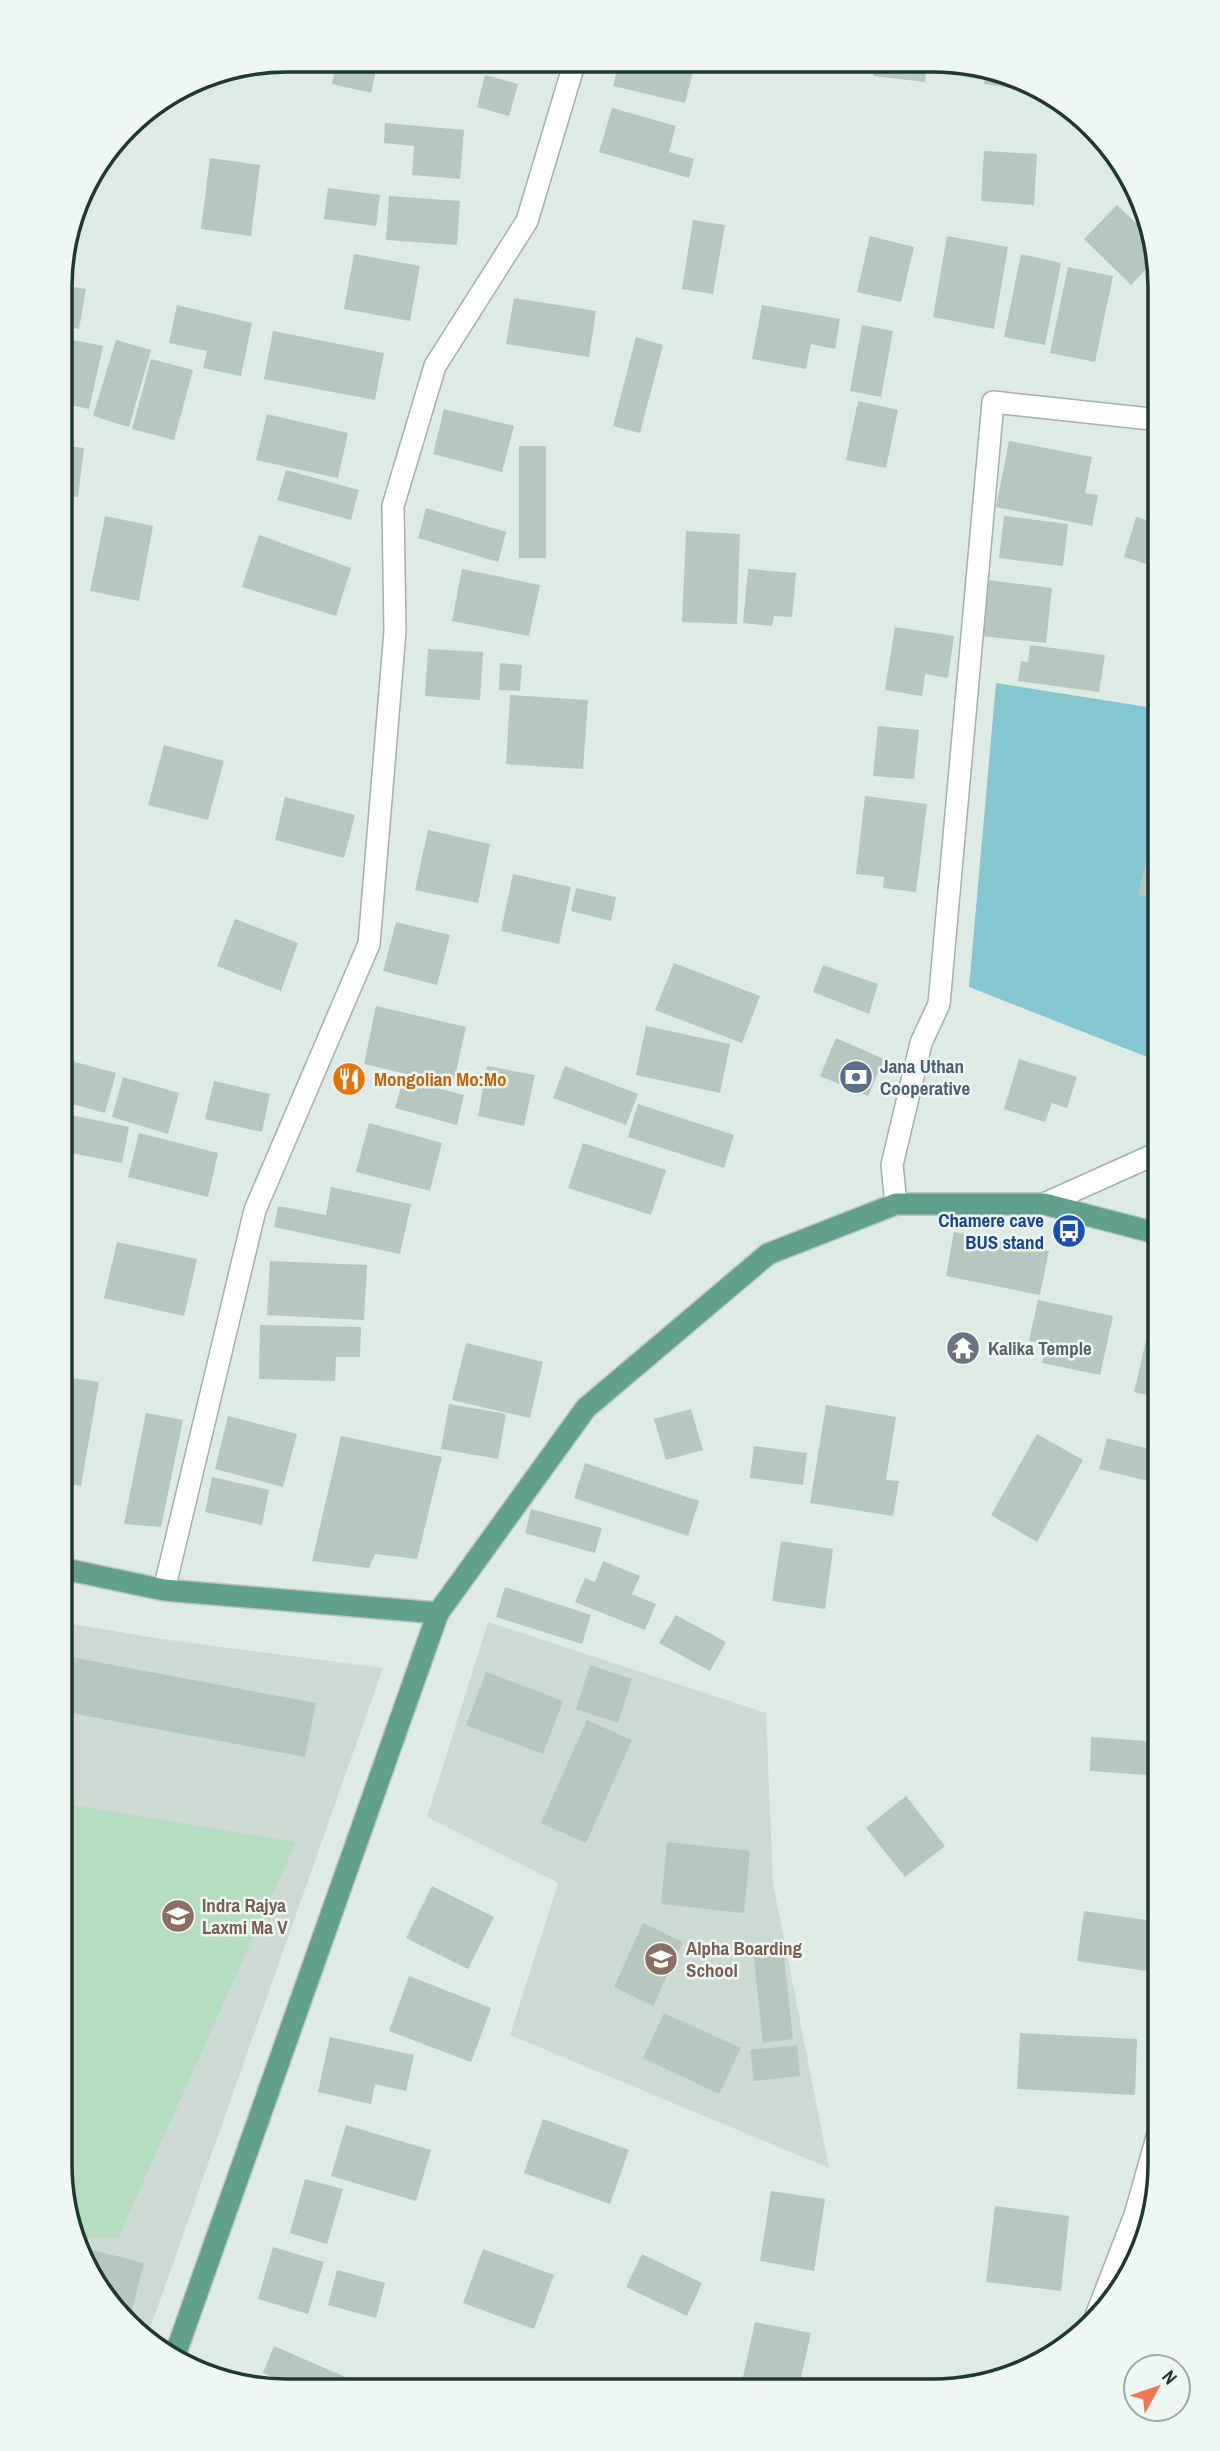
<svg xmlns="http://www.w3.org/2000/svg" width="1220" height="2451" font-family="'Archivo Narrow',sans-serif">
  <style>
    .built { fill: #ccdad3 }
    .green { fill: #b6dcbf }
    .water { fill: #84c7d0 }
    .building { fill: #b6c7c0 }
    .lines { fill: none; stroke-linecap: round; stroke-linejoin: round }
    .minor-casing { stroke: #a1b1ab; stroke-width: 24 }
    .primary-casing { stroke: #bcc4c1; stroke-width: 24 }
    .minor { stroke: #fff; stroke-width: 21 }
    .primary { stroke: #62a08e; stroke-width: 21 }
    .labels { text-anchor: middle; stroke-width: 5; stroke-linejoin: round; paint-order: stroke }
    .service-label { font-size: 19px; font-weight: bold; fill: #4e5e75; stroke: #eef7f2; text-anchor: start }
    .food-label { font-size: 19px; font-weight: bold; fill: #c56008; stroke: #eef7f2; text-anchor: start }
    .transit-label { font-size: 19px; font-weight: bold; fill: #164399; stroke: #eef7f2; text-anchor: end }
    .worship-label { font-size: 19px; font-weight: bold; fill: #5b616d; stroke: #eef7f2; text-anchor: start }
    .education-label { font-size: 19px; font-weight: bold; fill: #785e54; stroke: #eef7f2; text-anchor: start }
    .rim { fill: none; stroke: #1f3931; stroke-width: 3.5 }
  </style>
  <rect width="100%" height="100%" fill="#deeae4"/>
  <!-- built -->
  <g class="built">
    <path d="M60 1622 161 1639 383 1668 146 2340 137 2335 71 2237 60 2164Z"/>
    <path d="M488 1622 766 1713 773 1883 829 2168 510 2035 558 1883 427 1817Z"/>
  </g>
  <!-- green -->
  <path class="green" d="M60 1803 296 1842 118 2238H72L60 2164Z"/>
  <!-- water -->
  <path class="water" d="M996 683 1160 709V1062L969 987Z"/>
  <!-- building -->
  <g class="building">
    <path d="M337 60 377 66 371 93 332 84Z"/>
    <path d="M619 62 695 63 685 103 613 86Z"/>
    <path d="M875 63H927L925 82 873 76Z"/>
    <path d="M939 64H977L983 67 981 79 937 73Z"/>
    <path d="M986 68 1030 90H1029L984 84Z"/>
    <path d="M485 75 518 84 509 116 477 107Z"/>
    <path d="M184 87 183 98 169 96Z"/>
    <path d="M612 108 676 126 669 152 694 159 689 178 599 152Z"/>
    <path d="M385 123 464 130 460 179 412 175 414 146 384 143Z"/>
    <path d="M984 151 1037 154 1034 205 981 201Z"/>
    <path d="M210 158 260 165 251 236 201 229Z"/>
    <path d="M328 188 380 195 376 226 324 219Z"/>
    <path d="M389 196 460 201 457 245 386 240Z"/>
    <path d="M1117 205 1153 239 1156 259 1131 285 1084 239Z"/>
    <path d="M693 220 725 225 713 294 682 289Z"/>
    <path d="M870 236 914 247 901 302 857 292Z"/>
    <path d="M947 236 1008 247 994 329 933 317Z"/>
    <path d="M354 254 420 266 410 321 344 309Z"/>
    <path d="M1021 254 1061 263 1045 345 1004 337Z"/>
    <path d="M1068 267 1113 276 1095 362 1050 353Z"/>
    <path d="M61 285 86 289 79 329 61 326Z"/>
    <path d="M514 298 596 311 589 357 506 344Z"/>
    <path d="M177 305 252 323 241 376 203 368 207 351 169 343Z"/>
    <path d="M762 305 840 319 835 349 811 344 806 369 752 359Z"/>
    <path d="M862 325 893 331 881 397 850 391Z"/>
    <path d="M273 331 384 353 375 400 264 379Z"/>
    <path d="M636 337 663 345 640 433 613 426Z"/>
    <path d="M73 340 103 346 89 409 61 403V344L72 346Z"/>
    <path d="M116 340 151 350 129 427 93 416Z"/>
    <path d="M151 359 193 370 174 440 132 429Z"/>
    <path d="M858 401 898 410 886 468 846 460Z"/>
    <path d="M444 409 514 426 502 472 433 454Z"/>
    <path d="M267 414 348 433 338 478 256 460Z"/>
    <path d="M1009 441 1092 457 1085 493 1098 495 1092 526 996 507Z"/>
    <path d="M61 445 84 448 78 497 61 495Z"/>
    <rect x="519" y="446" width="27" height="112"/>
    <path d="M286 470 359 490 351 520 277 500Z"/>
    <path d="M426 508 506 532 498 562 418 538Z"/>
    <path d="M105 516 153 526 139 601 90 591Z"/>
    <path d="M1004 516 1068 524 1063 566 999 558Z"/>
    <path d="M1136 517 1160 524V568L1124 557Z"/>
    <path d="M686 531 740 534 737 624 682 622Z"/>
    <path d="M259 535 351 568 336 616 242 587Z"/>
    <path d="M462 569 540 585 529 636 452 621Z"/>
    <path d="M748 569 796 573 792 617 774 616 772 626 743 623Z"/>
    <path d="M979 579 1052 588 1046 643 972 635Z"/>
    <path d="M895 627 954 636 948 678 925 674 922 696 885 690Z"/>
    <path d="M1030 645 1105 655 1099 692 1018 681 1021 661 1028 662Z"/>
    <path d="M428 649 483 652 480 700 425 696Z"/>
    <path d="M500 663 522 665 520 691 499 690Z"/>
    <path d="M510 695 588 700 583 769 506 764Z"/>
    <path d="M878 726 919 730 914 779 873 776Z"/>
    <path d="M164 745 224 761 208 820 148 805Z"/>
    <path d="M865 796 927 804 916 892 883 888 884 877 856 874Z"/>
    <path d="M285 797 355 815 344 858 275 840Z"/>
    <path d="M428 830 490 844 478 903 415 890Z"/>
    <path d="M1146 861 1160 864V900L1138 895Z"/>
    <path d="M513 874 571 887 559 944 501 931Z"/>
    <path d="M576 888 616 897 611 921 571 911Z"/>
    <path d="M235 919 298 943 281 991 217 966Z"/>
    <path d="M396 922 450 935 437 985 383 971Z"/>
    <path d="M674 963 760 996 742 1043 655 1010Z"/>
    <path d="M823 965 878 984 869 1014 813 992Z"/>
    <path d="M376 1006 466 1027 453 1085 364 1064Z"/>
    <path d="M646 1026 730 1044 720 1093 636 1075Z"/>
    <path d="M836 1038 884 1059 868 1096 820 1076Z"/>
    <path d="M64 1059 116 1073 105 1113 61 1101Z"/>
    <path d="M1019 1059 1077 1077 1067 1108 1052 1103 1045 1122 1004 1109Z"/>
    <path d="M487 1066 535 1075 524 1126 478 1116Z"/>
    <path d="M565 1066 638 1094 626 1125 553 1098Z"/>
    <path d="M123 1077 179 1093 168 1134 112 1117Z"/>
    <path d="M403 1079 464 1095 457 1125 395 1108Z"/>
    <path d="M214 1081 270 1094 262 1132 205 1119Z"/>
    <path d="M638 1104 734 1135 724 1168 628 1137Z"/>
    <path d="M61 1113 129 1127 122 1163 61 1151Z"/>
    <path d="M369 1123 442 1143 430 1191 356 1172Z"/>
    <path d="M139 1133 218 1153 208 1197 128 1177Z"/>
    <path d="M583 1143 666 1170 651 1215 568 1188Z"/>
    <path d="M331 1187 411 1204 400 1254 274 1227 278 1206 326 1215Z"/>
    <path d="M954 1232 1049 1251 1040 1295 946 1276Z"/>
    <path d="M117 1242 197 1259 184 1316 104 1298Z"/>
    <path d="M270 1261 367 1265 364 1320 267 1315Z"/>
    <path d="M1038 1300 1113 1316 1100 1375 1042 1363 1046 1344 1029 1341Z"/>
    <path d="M1155 1302 1160 1303V1398L1134 1392Z"/>
    <path d="M260 1325 361 1327 360 1357H336L335 1381 259 1379Z"/>
    <path d="M466 1343 543 1362 530 1418 452 1400Z"/>
    <path d="M60 1376 99 1382 81 1486 60 1482Z"/>
    <path d="M449 1404 506 1414 498 1459 441 1449Z"/>
    <path d="M826 1405 896 1417 886 1480 899 1481 893 1516 810 1503Z"/>
    <path d="M691 1409 703 1450 666 1460 654 1419Z"/>
    <path d="M146 1413 183 1420 161 1527 124 1524Z"/>
    <path d="M228 1416 297 1434 283 1487 215 1469Z"/>
    <path d="M1037 1434 1083 1460 1037 1542 991 1515Z"/>
    <path d="M341 1436 442 1457 417 1559 375 1554 369 1568 312 1561Z"/>
    <path d="M1107 1438 1160 1452V1484L1099 1469Z"/>
    <path d="M754 1446 807 1453 803 1485 750 1478Z"/>
    <path d="M585 1463 699 1501 688 1536 574 1498Z"/>
    <path d="M212 1477 269 1490 262 1525 205 1512Z"/>
    <path d="M531 1509 602 1528 595 1553 525 1533Z"/>
    <path d="M781 1541 833 1549 825 1609 772 1601Z"/>
    <path d="M603 1561 640 1576 632 1594 656 1604 645 1630 575 1602 585 1578 595 1582Z"/>
    <path d="M505 1587 591 1615 582 1644 496 1617Z"/>
    <path d="M676 1615 726 1642 710 1671 659 1643Z"/>
    <path d="M60 1655 316 1703 305 1757 60 1711Z"/>
    <path d="M590 1665 632 1679 618 1723 576 1709Z"/>
    <path d="M486 1672 563 1701 543 1754 466 1725Z"/>
    <path d="M587 1720 632 1740 586 1843 541 1823Z"/>
    <path d="M1091 1737 1160 1742V1776L1090 1771Z"/>
    <path d="M906 1796 945 1846 905 1877 866 1828Z"/>
    <path d="M667 1842 750 1851 744 1913 661 1904Z"/>
    <path d="M432 1886 494 1917 468 1969 406 1938Z"/>
    <path d="M1084 1911 1160 1922 1153 1972 1077 1961Z"/>
    <path d="M643 1923 683 1942 653 2006 614 1987Z"/>
    <path d="M783 1948 793 2039 763 2043 753 1951Z"/>
    <path d="M409 1976 491 2008 471 2062 389 2031Z"/>
    <path d="M664 2013 741 2048 719 2094 643 2058Z"/>
    <path d="M1020 2033 1137 2039 1135 2095 1017 2089Z"/>
    <path d="M330 2037 414 2055 406 2091 375 2084 371 2104 318 2092Z"/>
    <path d="M797 2045 800 2076 754 2081 750 2050Z"/>
    <path d="M543 2119 629 2150 610 2204 524 2173Z"/>
    <path d="M346 2125 431 2150 416 2201 331 2176Z"/>
    <path d="M305 2179 343 2189 327 2244 290 2233Z"/>
    <path d="M771 2191 825 2199 814 2271 760 2261Z"/>
    <path d="M995 2206 1069 2216 1061 2291 986 2282Z"/>
    <path d="M273 2247 324 2262 308 2314 258 2299Z"/>
    <path d="M89 2249 144 2263 129 2322 86 2259Z"/>
    <path d="M483 2249 554 2275 534 2329 463 2303Z"/>
    <path d="M642 2254 702 2283 687 2316 626 2287Z"/>
    <path d="M337 2270 385 2283 376 2318 328 2305Z"/>
    <path d="M755 2322 811 2333 798 2391H740Z"/>
    <path d="M274 2346 375 2390H300L263 2373Z"/>
  </g>
  <g class="lines">
    <!-- minor casing -->
    <g class="minor-casing">
      <g id="minor">
        <path d="M896 1204 892 1165 921 1043 939 1004 993 402 1160 420"/>
        <path d="M1044 1204 1160 1152"/>
        <path d="M164 1590 255 1210 369 944 395 631 393 506 435 366 527 221 575 61"/>
        <path d="M1094 2321 1135 2215 1159 2130 1160 2059"/>
      </g>
    </g>
    <!-- primary casing -->
    <g class="primary-casing">
      <g id="primary">
        <path d="M60 1568 164 1590 438 1613"/>
        <path d="M174 2358 438 1613 586 1408 768 1254 896 1204H1044L1160 1234"/>
      </g>
    </g>
    <!-- minor -->
    <use href="#minor" class="minor"/>
    <!-- primary -->
    <use href="#primary" class="primary"/>
  </g>
  <!-- icons -->
  <defs>
    <g id="bank-disc" transform="scale(1.75)"><circle r="9.5" fill="#5c6f8a" stroke="#eef7f2"/><path d="M-6-4H6V4H-6ZM0-2.3a2.3 2.3 0 1 0 0 4.6a2.3 2.3 0 1 0 0-4.6Z" fill="#fff"/></g>
    <g id="restaurant-disc" transform="scale(1.75)"><circle r="9.5" fill="#e8710a" stroke="#eef7f2"/><path d="M-5-6h1v4h1v-4h1v4h1v-4h1v5L-1.5 .5V6h-2V.5L-5-1ZM5-6V6H3V1.5H1.5Q1.5-4 5-6Z" fill="#fff"/></g>
    <g id="bus-disc" transform="scale(1.75)"><circle r="9.5" fill="#1a4fb4" stroke="#eef7f2"/><path d="M-5-6H5V4H4V6H2V4H-2V6H-4V4H-5ZM-3.5-4V0h7V-4ZM-3.5 1.2v1.5H-2V1.2ZM2 1.2v1.5H3.5V1.2Z" fill="#fff"/></g>
    <g id="temple-disc" transform="scale(1.75)"><circle r="9.5" fill="#6b7280" stroke="#eef7f2"/><path d="M0-6L5-2H3V0L6.5 2.5H4V6H1.5V3h-3V6H-4V2.5H-6.5L-3 0V-2H-5Z" fill="#fff"/></g>
    <g id="school-disc" transform="scale(1.75)"><circle r="9.5" fill="#8d6e63" stroke="#eef7f2"/><path d="M0-5L7-2L0 1L-7-2ZM-4 1L0 2.5L4 1V4Q0 6-4 4Z" fill="#fff"/></g>
  </defs>
  <g fill-rule="evenodd">
    <use href="#bank-disc" x="856" y="1077"/>
    <use href="#restaurant-disc" x="349" y="1079"/>
    <use href="#bus-disc" x="1069" y="1231"/>
    <use href="#temple-disc" x="963" y="1348"/>
    <use href="#school-disc" x="178" y="1916"/>
    <use href="#school-disc" x="661" y="1959"/>
  </g>
  <g class="labels">
    <!-- service labels -->
    <g class="service-label">
      <text x="880" y="1073">Jana Uthan<tspan x="880" dy="22">Cooperative</tspan></text>
    </g>
    <!-- food labels -->
    <g class="food-label">
      <text x="374" y="1086">Mongolian Mo:Mo</text>
    </g>
    <!-- transit labels -->
    <g class="transit-label">
      <text x="1044" y="1227">Chamere cave<tspan x="1044" dy="22">BUS stand</tspan></text>
    </g>
    <!-- worship labels -->
    <g class="worship-label">
      <text x="988" y="1355">Kalika Temple</text>
    </g>
    <!-- education labels -->
    <g class="education-label">
      <text x="202" y="1912">Indra Rajya<tspan x="202" dy="22">Laxmi Ma V</tspan></text>
      <text x="686" y="1955">Alpha Boarding<tspan x="686" dy="22">School</tspan></text>
    </g>
  </g>
  <!-- crop -->
  <path d="M0 0H1220V2451H0ZM287 72H933A215 215 0 0 1 1148 287V2164A215 215 0 0 1 933 2379H287A215 215 0 0 1 72 2164V287A215 215 0 0 1 287 72Z" fill="#eef7f2" fill-rule="evenodd"/>
  <path class="rim" d="M287 72H933A215 215 0 0 1 1148 287V2164A215 215 0 0 1 933 2379H287A215 215 0 0 1 72 2164V287A215 215 0 0 1 287 72Z"/>
  <!-- north arrow -->
  <g transform="translate(1157 2388) rotate(50)"><circle r="33" fill="#eef7f2" stroke="#9baba5" stroke-width="2"/>
  <path d="M0-5L12 26L0 18L-12 26Z" fill="#f37552"/>
  <text y="-10" font-size="19" font-weight="bold" text-anchor="middle" fill="#1f3931">N</text>
  </g>
</svg>
